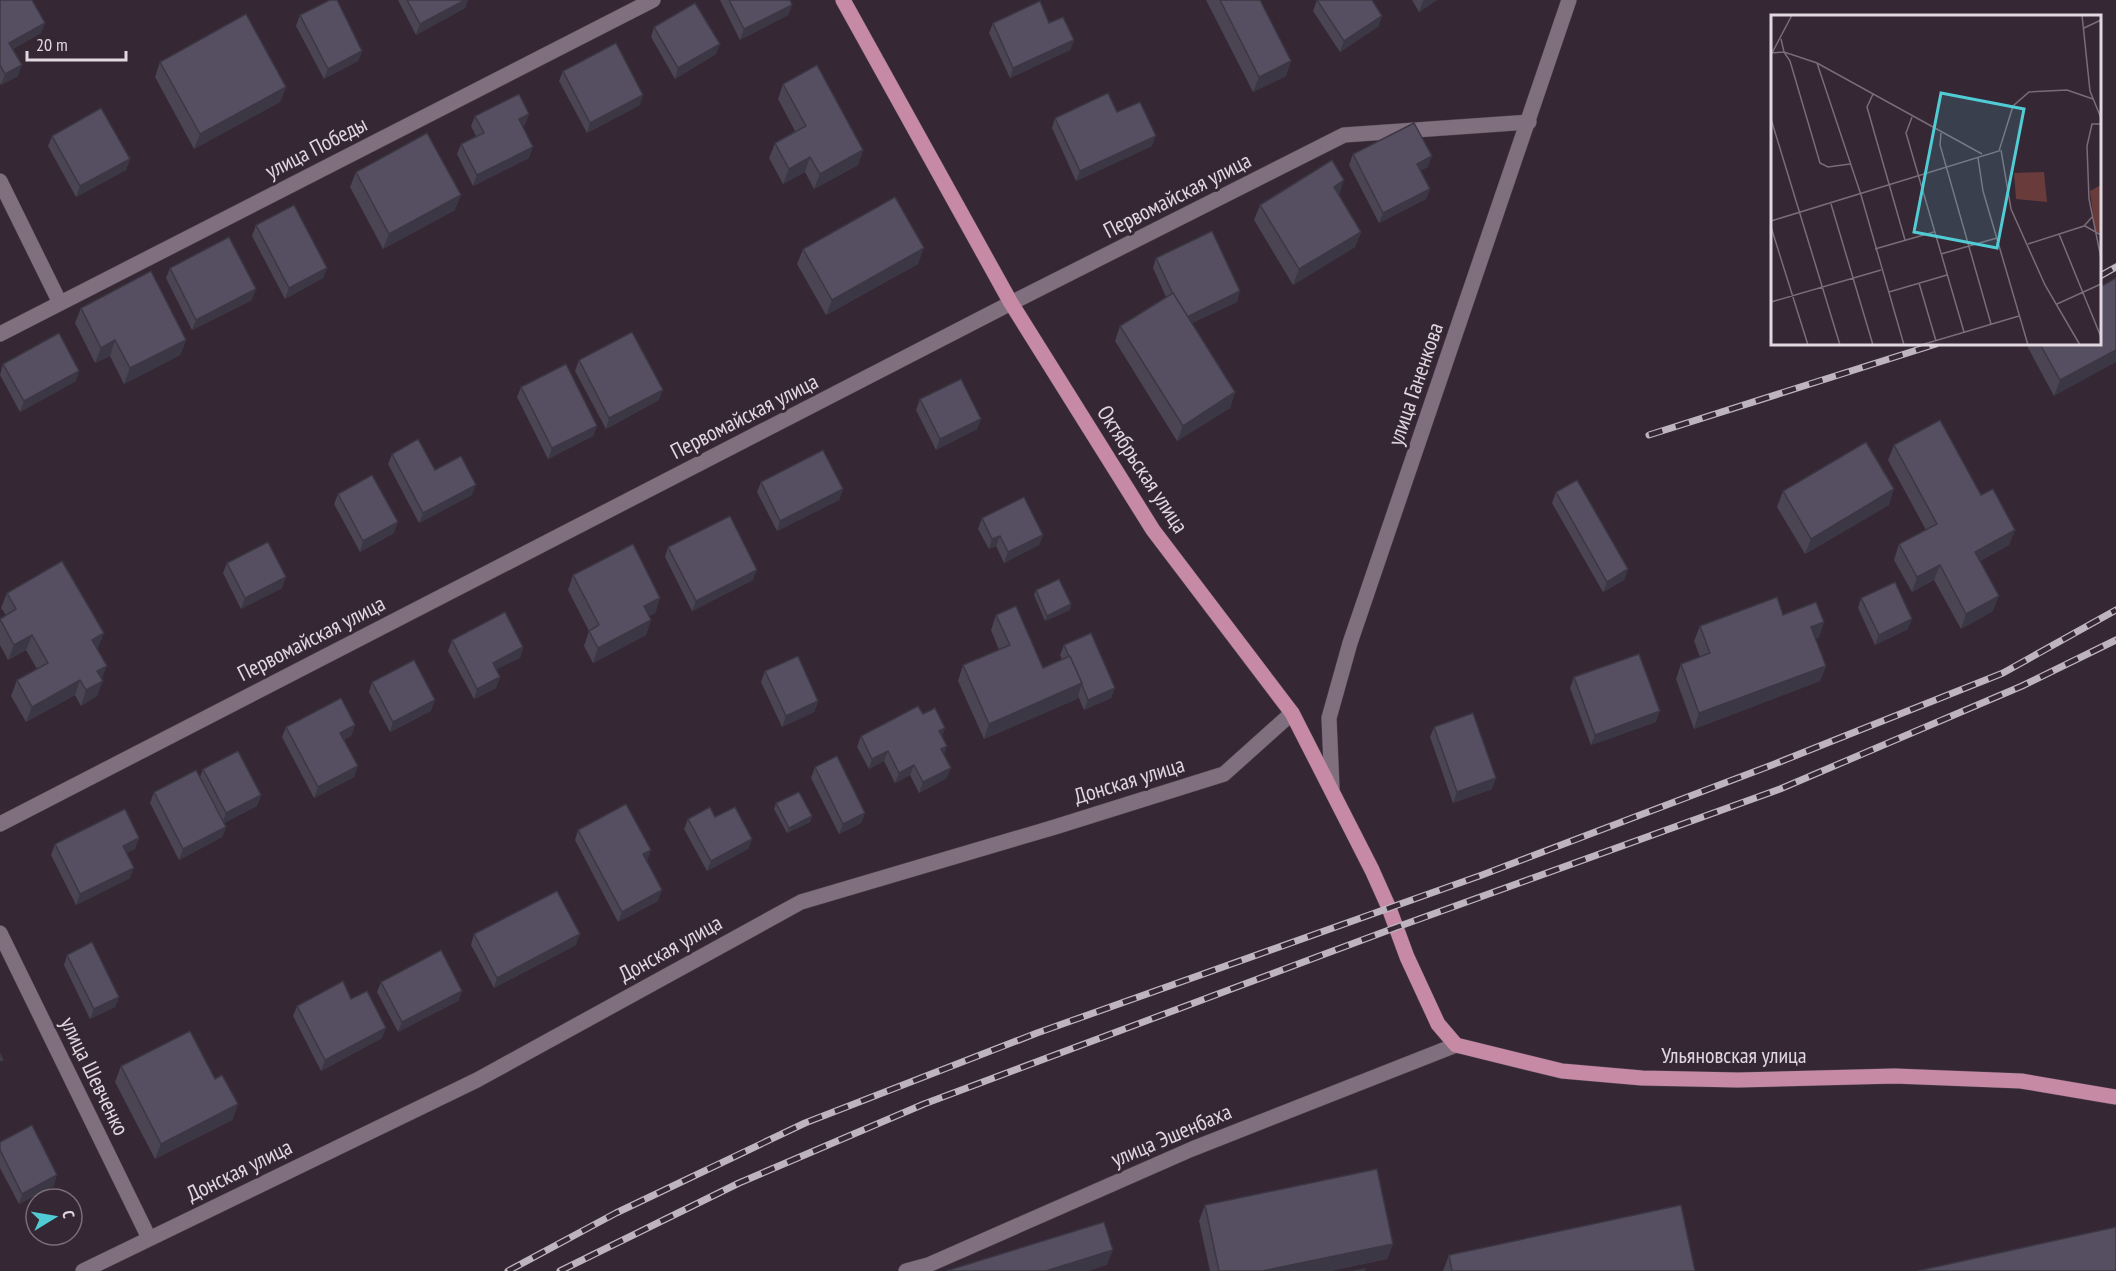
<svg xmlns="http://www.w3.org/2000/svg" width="2116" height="1271" font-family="'PT Sans Narrow',sans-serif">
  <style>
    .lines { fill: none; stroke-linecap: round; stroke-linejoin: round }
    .minor-casing { stroke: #4f434e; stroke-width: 16 }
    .major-casing { stroke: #4f434e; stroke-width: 16 }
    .minor { stroke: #806f7e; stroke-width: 15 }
    .major { stroke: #c68aa5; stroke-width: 15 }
    .rail-casing { stroke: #beb4bd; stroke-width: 7 }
    .rail { stroke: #352734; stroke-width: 4.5; stroke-dasharray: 14; stroke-linecap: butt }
    .wall { fill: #4a4453 }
    .shaded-wall { fill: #3c3744 }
    .building { fill: #564f61; stroke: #3c3744; stroke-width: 1.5 }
    .labels { text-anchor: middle; stroke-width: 6; stroke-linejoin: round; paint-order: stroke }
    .street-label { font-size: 22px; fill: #e0d7df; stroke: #352734 }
    .inset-road { fill: none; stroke: #796d78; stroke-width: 1.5 }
    .view { fill: #51ccd4; fill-opacity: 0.15; stroke: #51ccd4; stroke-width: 3 }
    .inset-edge { fill: none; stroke: #e0d7df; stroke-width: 3 }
  </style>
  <rect width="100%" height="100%" fill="#352734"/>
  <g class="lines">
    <!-- minor casing -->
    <g class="minor-casing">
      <g id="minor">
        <path d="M0 181 60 303"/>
        <path d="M0 334 653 0"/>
        <path d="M1332 788 1329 718 1350 643 1569 0"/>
        <path d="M0 824 1011 303 1344 135 1529 122"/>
        <path d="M0 933 149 1238"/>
        <path d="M83 1271 477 1080 801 902 1055 827 1224 774 1292 713"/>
        <path d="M906 1271 928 1265 1192 1149 1456 1045"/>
      </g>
    </g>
    <!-- major casing -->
    <g class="major-casing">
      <path id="major" d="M843 0 1011 303 1153 530 1292 713 1372 870 1389 908 1407 957 1438 1024 1456 1045 1562 1071 1642 1078 1738 1080 1895 1076 2021 1081 2116 1097"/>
    </g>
    <!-- minor -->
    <use href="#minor" class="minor"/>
    <!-- major -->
    <use href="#major" class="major"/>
    <!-- rail casing -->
    <g class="rail-casing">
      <g id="rail">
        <path d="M2100 276 2116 267"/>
        <path d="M1649 435 1936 344"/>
        <path d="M508 1271 616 1213 805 1123 1037 1033 1482 875 1772 765 2003 673 2116 610"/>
        <path d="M560 1271 739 1183 924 1104 1397 927 1780 789 2022 686 2116 640"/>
      </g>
    </g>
    <!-- rail -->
    <use href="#rail" class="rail"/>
  </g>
  <!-- wall -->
  <g class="wall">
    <path d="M0 0 45 23 41 33 13 49 18 76 1 85 0 83Z"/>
    <path d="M398 0H468L465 8 416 35Z"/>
    <path d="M720 0H790L792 5 788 15 740 40Z"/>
    <path d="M1206 0H1260L1291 61 1286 76 1253 92Z"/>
    <path d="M1317 0 1379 26 1340 52 1313 11Z"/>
    <path d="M1412 0H1437L1419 12Z"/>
    <path d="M300 15 362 51 358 61 324 79 296 26Z"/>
    <path d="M993 23H1049L1074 40 1070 50 1010 78 989 33Z"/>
    <path d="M654 27 716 54 675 79 651 37Z"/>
    <path d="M160 62 286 87 280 102 194 149 155 77Z"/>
    <path d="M563 71 640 105 587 133 559 81Z"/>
    <path d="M783 84 863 150 858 165 814 189 805 172 783 184 769 158 775 143 795 131 778 99Z"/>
    <path d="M1117 112 1152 146 1076 181 1052 128 1055 118Z"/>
    <path d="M529 114 525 124 523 126 529 158 473 186 457 154 461 144 476 136 471 126 475 116Z"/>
    <path d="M52 136 130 159 126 170 76 197 48 146Z"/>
    <path d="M1353 154 1428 167 1421 170 1430 189 1426 199 1379 223 1349 165Z"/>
    <path d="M356 172 455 210 383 249 350 187Z"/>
    <path d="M1339 195 1361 232 1355 247 1293 285 1254 220 1260 205Z"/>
    <path d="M256 225 327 268 323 278 285 299 252 236Z"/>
    <path d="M803 249 918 264 826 315 797 264Z"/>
    <path d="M1156 258 1237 302 1192 323 1235 392 1230 408 1177 441 1115 341 1120 326 1166 297 1153 268Z"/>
    <path d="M170 268 252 300 192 330 166 278Z"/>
    <path d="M81 308 186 340 180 355 124 384 110 356 95 363 75 323Z"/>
    <path d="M2026 344H2100L2054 396Z"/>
    <path d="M579 360 659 400 606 429 575 371Z"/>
    <path d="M3 364 76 381 20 412 0 375Z"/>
    <path d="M521 387 597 426 593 436 548 459 517 397Z"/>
    <path d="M920 399 981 419 977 429 936 450 916 410Z"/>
    <path d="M1894 445 1981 495 2015 530 2009 545 1980 561 1993 611 1961 629 1934 580 1912 592 1894 560 1899 544 1926 530 1888 460Z"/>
    <path d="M392 454 472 495 419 523 388 464Z"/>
    <path d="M761 482 843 489 839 500 777 531 757 492Z"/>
    <path d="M1783 491 1889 505 1805 554 1777 507Z"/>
    <path d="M1556 492 1628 569 1624 580 1603 592 1552 503Z"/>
    <path d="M338 494 394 533 360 552 334 504Z"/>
    <path d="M982 518 1043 535 1039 545 1004 563 996 546 989 549 978 529Z"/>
    <path d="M668 547 753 580 692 611 665 557Z"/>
    <path d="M227 563 282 588 241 609 223 573Z"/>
    <path d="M573 575 660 598 655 613 649 616 651 620 646 635 593 663 584 646 589 631 568 590Z"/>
    <path d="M1036 590 1070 610 1045 621 1034 595Z"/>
    <path d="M7 593 98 648 97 649 102 679 97 696 81 706 75 695 26 722 11 696 17 680 37 669 26 650 8 660 0 645V620L6 615 1 608Z"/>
    <path d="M1861 598 1908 629 1875 645 1858 608Z"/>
    <path d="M996 615 1043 668 1062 660 1060 655 1064 645 1115 688 1111 698 1084 710 1078 696 1077 699 984 739 958 681 963 665 999 650 991 630Z"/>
    <path d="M1783 615 1824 622 1819 637 1815 639 1826 666 1820 681 1694 729 1676 679 1681 664 1700 657 1694 641 1700 626Z"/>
    <path d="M452 640 523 647 520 658 496 669 500 677 496 688 474 699 448 651Z"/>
    <path d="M765 671 818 701 814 712 782 727 761 682Z"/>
    <path d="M1574 677 1656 722 1591 745 1570 688Z"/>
    <path d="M372 682 431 711 390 732 369 692Z"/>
    <path d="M923 714 942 737 947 778 919 793 910 775 895 783 884 761 869 769 857 747 861 736Z"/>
    <path d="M355 725 351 736 343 740 354 777 314 798 282 737 286 727Z"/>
    <path d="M1434 727 1492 789 1453 803 1430 737Z"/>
    <path d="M815 767 865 813 861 823 839 834 811 778Z"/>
    <path d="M203 769 261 795 257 806 224 823 226 827 222 837 179 860 150 803 154 792 200 777Z"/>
    <path d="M776 803 812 816 810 822 787 833 774 809Z"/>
    <path d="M715 817 752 839 748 849 707 871 684 829 688 819Z"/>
    <path d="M578 830 647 861 658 901 618 922 575 840Z"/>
    <path d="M139 838 135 849 126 853 130 878 76 905 51 855 55 844Z"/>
    <path d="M474 934 576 945 494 988 471 945Z"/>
    <path d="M67 955 119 997 115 1007 90 1019 64 965Z"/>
    <path d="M381 982 462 991 458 1001 398 1032 377 992Z"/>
    <path d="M351 999 382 1038 321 1071 293 1016 297 1006Z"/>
    <path d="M121 1066 215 1079 238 1104 232 1120 155 1159 115 1082Z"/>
    <path d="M0 1142 54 1186 19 1204 0 1168Z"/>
    <path d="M1205 1205 1393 1244 1387 1259 1330 1271H1210L1199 1221Z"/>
    <path d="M1449 1255 1695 1271H1443Z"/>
  </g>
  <!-- shaded-wall -->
  <g class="shaded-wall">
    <path d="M465 0H468L465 8 416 35 420 24Z"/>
    <path d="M1424 0H1437L1419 12 1423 1Z"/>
    <path d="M792 5 788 15 740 40 744 29Z"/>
    <path d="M1382 16 1379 26 1340 52 1344 41Z"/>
    <path d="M45 23 41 33 6 53 9 43Z"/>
    <path d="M1074 40 1070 50 1010 78 1013 68Z"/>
    <path d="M720 44 716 54 675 79 678 68Z"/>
    <path d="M362 51 358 61 324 79 328 69Z"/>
    <path d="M1291 61 1286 76 1253 92 1259 77Z"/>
    <path d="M22 65 18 76 1 85 5 74Z"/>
    <path d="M286 87 280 102 194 149 200 134Z"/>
    <path d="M643 95 640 105 587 133 590 123Z"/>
    <path d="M529 114 525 124 516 129 519 119Z"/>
    <path d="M1156 136 1152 146 1076 181 1080 171Z"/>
    <path d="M533 147 529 158 473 186 477 175Z"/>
    <path d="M863 150 858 165 814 189 820 174Z"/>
    <path d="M1432 156 1428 167 1414 174 1417 164Z"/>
    <path d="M810 157 805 172 783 184 789 169Z"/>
    <path d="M130 159 126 170 76 197 80 186Z"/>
    <path d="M1344 180 1339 196 1334 187Z"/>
    <path d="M1430 189 1426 199 1379 223 1383 213Z"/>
    <path d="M461 195 455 210 383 249 389 234Z"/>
    <path d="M1361 232 1355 247 1293 285 1299 269Z"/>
    <path d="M924 248 918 264 826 315 832 300Z"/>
    <path d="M327 268 323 278 285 299 289 288Z"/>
    <path d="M256 289 252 300 192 330 196 320Z"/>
    <path d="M1240 291 1237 302 1181 328 1185 318Z"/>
    <path d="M115 340 110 356 95 363 101 348Z"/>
    <path d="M186 340 180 355 124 384 130 368Z"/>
    <path d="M2116 350V362L2054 396 2060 380Z"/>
    <path d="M79 371 76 381 20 412 24 401Z"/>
    <path d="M663 390 659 400 606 429 609 418Z"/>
    <path d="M1235 392 1230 408 1177 441 1183 426Z"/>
    <path d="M981 419 977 429 936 450 940 439Z"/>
    <path d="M597 426 593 436 548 459 552 448Z"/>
    <path d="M476 485 472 495 419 523 423 513Z"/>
    <path d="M843 489 839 500 777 531 780 521Z"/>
    <path d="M1894 489 1889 505 1805 554 1811 539Z"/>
    <path d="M398 522 394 533 360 552 363 541Z"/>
    <path d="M2015 530 2009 545 1969 567 1975 552Z"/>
    <path d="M1043 535 1039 545 1004 563 1008 552Z"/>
    <path d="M1000 536 996 546 989 549 992 539Z"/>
    <path d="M1940 565 1934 580 1912 592 1917 577Z"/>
    <path d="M1628 569 1624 580 1603 592 1607 582Z"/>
    <path d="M757 570 753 580 692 611 696 601Z"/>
    <path d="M286 577 282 588 241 609 245 598Z"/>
    <path d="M1999 596 1993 611 1961 629 1966 614Z"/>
    <path d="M660 598 655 613 639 622 644 606Z"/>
    <path d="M1071 604 1070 610 1045 621 1047 616Z"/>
    <path d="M1912 619 1908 629 1875 645 1879 635Z"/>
    <path d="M651 620 646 635 593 663 598 648Z"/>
    <path d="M1824 622 1819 637 1806 642 1811 627Z"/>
    <path d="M104 633 98 648 86 655 92 640Z"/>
    <path d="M32 635 26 650 8 660 14 645Z"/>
    <path d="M523 647 520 658 489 673 493 663Z"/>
    <path d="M107 666 101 681 97 671Z"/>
    <path d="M1826 666 1820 681 1694 729 1699 713Z"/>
    <path d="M500 677 496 688 474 699 477 689Z"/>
    <path d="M80 680 75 695 26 722 32 707Z"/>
    <path d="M103 681 97 696 81 706 86 690Z"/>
    <path d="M1082 683 1077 699 984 739 989 724Z"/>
    <path d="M1115 688 1111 698 1084 710 1088 700Z"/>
    <path d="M435 700 431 711 390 732 393 722Z"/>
    <path d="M818 701 814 712 782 727 786 716Z"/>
    <path d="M1660 711 1656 722 1591 745 1595 735Z"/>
    <path d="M355 725 351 736 336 743 340 733Z"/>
    <path d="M945 728 942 738 939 731Z"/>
    <path d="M947 746 943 757 941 749Z"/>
    <path d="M888 751 884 761 869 769 872 759Z"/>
    <path d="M914 765 910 775 895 783 899 773Z"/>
    <path d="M358 766 354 777 314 798 318 787Z"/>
    <path d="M951 768 947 778 919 793 923 782Z"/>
    <path d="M1496 778 1492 789 1453 803 1457 792Z"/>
    <path d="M261 795 257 806 222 824 226 813Z"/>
    <path d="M865 813 861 823 839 834 843 824Z"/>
    <path d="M812 816 810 822 787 833 789 828Z"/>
    <path d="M226 827 222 837 179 860 183 849Z"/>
    <path d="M139 838 135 849 119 857 123 846Z"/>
    <path d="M752 839 748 849 707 871 711 861Z"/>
    <path d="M651 850 647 861 643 854Z"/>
    <path d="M134 868 130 878 76 905 80 894Z"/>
    <path d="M662 890 658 901 618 922 622 912Z"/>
    <path d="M580 934 576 945 494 988 497 978Z"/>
    <path d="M462 991 458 1001 398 1032 402 1022Z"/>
    <path d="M119 997 115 1007 90 1019 94 1009Z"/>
    <path d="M386 1028 382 1038 321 1071 325 1060Z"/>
    <path d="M238 1104 232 1120 155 1159 161 1144Z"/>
    <path d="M57 1175 54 1186 19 1204 22 1194Z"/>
    <path d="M1393 1244 1387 1259 1330 1271H1262Z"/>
    <path d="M1113 1250 1107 1265 1089 1271H1046Z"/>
  </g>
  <!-- building -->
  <g class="building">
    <path d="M0 0H32L45 23 9 43 22 65 5 74 0 65Z"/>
    <path d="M330 0H337L362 51 328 69 300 15Z"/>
    <path d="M407 0H465L420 24Z"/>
    <path d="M729 0H790L792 5 744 29Z"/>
    <path d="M1220 0H1260L1291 61 1259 77Z"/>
    <path d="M1317 0H1372L1382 16 1344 41Z"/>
    <path d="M1040 1 1049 23 1063 17 1074 40 1013 68 993 23Z"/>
    <path d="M695 3 720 44 678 68 654 27Z"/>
    <path d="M246 14 286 87 200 134 160 62Z"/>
    <path d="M616 43 643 95 590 123 563 71Z"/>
    <path d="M817 65 863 150 820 174 810 157 789 169 775 143 806 126 783 84Z"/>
    <path d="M1108 93 1117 112 1140 102 1156 136 1080 171 1055 118Z"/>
    <path d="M519 94 529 114 519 119 533 147 477 175 461 144 484 133 475 116Z"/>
    <path d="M101 108 130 159 80 186 52 136Z"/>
    <path d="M1414 123 1432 156 1417 164 1430 189 1383 213 1353 154Z"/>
    <path d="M427 133 461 195 389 234 356 172Z"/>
    <path d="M1332 160 1344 180 1334 187 1361 232 1299 269 1260 205Z"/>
    <path d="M895 197 924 248 832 300 803 249Z"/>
    <path d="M294 205 327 268 289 288 256 225Z"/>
    <path d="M1212 231 1240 291 1187 317 1174 296 1156 258Z"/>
    <path d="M229 237 256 289 196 320 170 268Z"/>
    <path d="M151 271 186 340 130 368 115 340 101 348 81 308Z"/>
    <path d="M2116 278V350L2060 380 2040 344H2100V287Z"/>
    <path d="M1173 293 1235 392 1183 426 1120 326Z"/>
    <path d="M632 332 663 390 609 418 579 360Z"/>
    <path d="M59 333 79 371 24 401 3 364Z"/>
    <path d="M566 364 597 426 552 448 521 387Z"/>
    <path d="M961 379 981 419 940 439 920 399Z"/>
    <path d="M1940 420 1981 495 1993 489 2015 530 1975 552 1999 596 1966 614 1940 565 1917 577 1899 544 1937 524 1894 445Z"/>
    <path d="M418 439 435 470 461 456 476 485 423 513 392 454Z"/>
    <path d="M1866 442 1894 489 1811 539 1783 491Z"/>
    <path d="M823 450 843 489 780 521 761 482Z"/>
    <path d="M372 475 398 522 363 541 338 494Z"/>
    <path d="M1577 480 1628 569 1607 582 1556 492Z"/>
    <path d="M1024 497 1043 535 1008 552 1000 536 992 539 982 518Z"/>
    <path d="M730 516 757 570 696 601 668 547Z"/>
    <path d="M268 542 286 577 245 598 227 563Z"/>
    <path d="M633 544 660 598 644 606 651 620 598 648 589 631 599 625 573 575Z"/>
    <path d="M62 561 104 633 92 640 107 666 97 671 103 681 86 690 80 680 32 707 17 680 48 663 32 635 14 645 0 619 16 609 7 593Z"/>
    <path d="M1059 579 1071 604 1047 616 1036 590Z"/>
    <path d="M1895 582 1912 619 1879 635 1861 598Z"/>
    <path d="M1777 597 1783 615 1816 602 1824 622 1811 627 1826 666 1699 713 1681 664 1710 653 1700 626Z"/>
    <path d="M1016 606 1043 668 1070 656 1082 683 989 724 963 665 1010 645 996 615Z"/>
    <path d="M505 612 523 647 493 663 500 677 477 689 452 640Z"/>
    <path d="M1091 633 1115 688 1088 700 1082 685V683L1070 656H1069L1064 645Z"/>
    <path d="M1639 654 1660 711 1595 735 1574 677Z"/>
    <path d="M798 656 818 701 786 716 765 671Z"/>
    <path d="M414 660 435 700 393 722 372 682Z"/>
    <path d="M341 698 355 725 340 733 358 766 318 787 286 727Z"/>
    <path d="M918 706 923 714 935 708 945 728 939 731 947 746 941 749 951 768 923 782 914 765 899 773 888 751 872 759 861 736Z"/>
    <path d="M1473 713 1496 778 1457 792 1434 727Z"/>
    <path d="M238 751 261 795 226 813 203 769Z"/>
    <path d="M837 756 865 813 843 824 815 767Z"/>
    <path d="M196 770 226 827 183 849 154 792Z"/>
    <path d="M799 792 812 816 789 828 776 803Z"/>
    <path d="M626 804 651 850 643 854 662 890 622 912 578 830Z"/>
    <path d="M710 807 715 817 735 807 752 839 711 861 688 819Z"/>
    <path d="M125 809 139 838 123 846 134 868 80 894 55 844Z"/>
    <path d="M557 891 580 934 497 978 474 934Z"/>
    <path d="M92 942 119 997 94 1009 67 955Z"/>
    <path d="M441 950 462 991 402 1022 381 982Z"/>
    <path d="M343 981 351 999 367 991 386 1028 325 1060 297 1006Z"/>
    <path d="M190 1031 215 1079 222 1075 238 1104 161 1144 121 1066Z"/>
    <path d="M0 1053 3 1060 0 1061Z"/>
    <path d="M32 1125 57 1175 22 1194 0 1150V1142Z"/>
    <path d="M1377 1169 1393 1244 1262 1271H1219L1205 1205Z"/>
    <path d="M1681 1205 1695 1271H1452L1449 1255Z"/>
    <path d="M1104 1222 1113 1250 1046 1271H946Z"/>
    <path d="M2116 1227V1271H1917Z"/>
    <path d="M1365 1269V1271H1353Z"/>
  </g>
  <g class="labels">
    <!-- street labels -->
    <g class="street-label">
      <text transform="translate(316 147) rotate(-27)" y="8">улица Победы</text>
      <text transform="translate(1177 195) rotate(-27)" y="8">Первомайская улица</text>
      <text transform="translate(1415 384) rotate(-71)" y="8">улица Ганенкова</text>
      <text transform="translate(744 416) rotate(-27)" y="8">Первомайская улица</text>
      <text transform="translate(1143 469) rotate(57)" y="8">Октябрьская улица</text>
      <text transform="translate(311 638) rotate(-27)" y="8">Первомайская улица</text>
      <text transform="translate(1129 780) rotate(-17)" y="8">Донская улица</text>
      <text transform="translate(670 948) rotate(-29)" y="8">Донская улица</text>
      <text x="1734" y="1063">Ульяновская улица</text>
      <text transform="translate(95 1076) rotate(64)" y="8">улица Шевченко</text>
      <text transform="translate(1171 1135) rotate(-23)" y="8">улица Эшенбаха</text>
      <text transform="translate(239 1170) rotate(-26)" y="8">Донская улица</text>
    </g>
  </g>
  <!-- overview -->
  <g transform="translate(1771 15)">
    <rect width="330" height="330" fill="#352734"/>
    <path d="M273 157 276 187 245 184 243 158Z" fill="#6a3b3b"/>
    <path d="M330 170V218L324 216 319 176Z" fill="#6a3b3b"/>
    <path class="inset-road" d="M311 0 319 76 330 103M313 13 330 5M10 24 13 37 46 48 211 139M0 38 13 37 19 46 49 148 57 152 79 149M1 38 21 0M46 48 90 180 133 330M102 79 96 92 134 225M141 102 135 118 193 317M0 104 69 330M330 109H321L316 131 318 184 330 243M170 118 169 130 220 309M230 135 240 194 274 270 309 330M207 143 212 176 257 330M60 189 102 330M0 206 228 136 242 91 258 77 296 75 322 84M314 211 330 220M0 212 37 330M288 219 330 322M257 229 313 211 321 202M104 234 163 217M170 239 226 223M148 268 165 326M118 277 176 260M0 287 110 255M286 289 330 269M150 330 248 301"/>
    <path class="view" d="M170 78 253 94 226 233 143 217Z"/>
    <rect width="330" height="330" class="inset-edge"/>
  </g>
  <!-- north arrow -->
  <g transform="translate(54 1217) rotate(79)"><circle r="28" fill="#352734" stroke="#796d78" stroke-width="1.5"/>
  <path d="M0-4.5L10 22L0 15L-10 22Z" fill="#51ccd4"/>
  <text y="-9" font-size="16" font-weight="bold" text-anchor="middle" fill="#e0d7df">С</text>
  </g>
  <!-- scale -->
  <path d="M27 51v9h99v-9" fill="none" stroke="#e0d7df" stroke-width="3"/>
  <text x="36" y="51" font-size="18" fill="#e0d7df" stroke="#352734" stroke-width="4.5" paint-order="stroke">20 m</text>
</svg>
